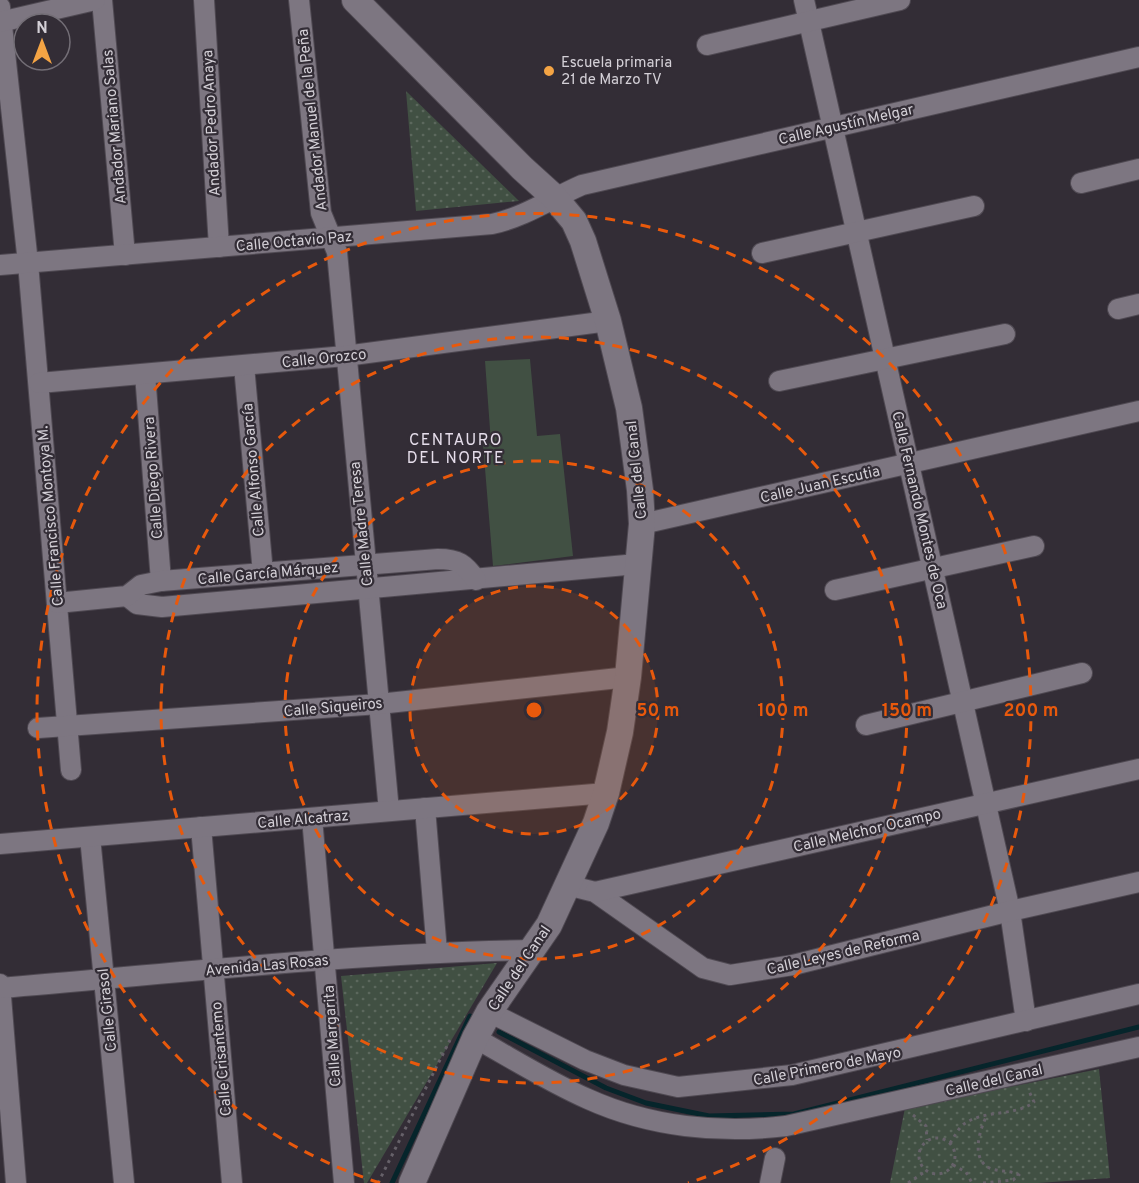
<svg xmlns="http://www.w3.org/2000/svg" width="1139" height="1183" font-family="Overpass,sans-serif">
  <style>
    .park { fill: url(#park-dots) }
    .pitch { fill: #415043 }
    .lines { fill: none; stroke-linecap: round; stroke-linejoin: round }
    .stream { stroke: #06252b; stroke-width: 5 }
    .minor-casing { stroke: #4f4952; stroke-width: 22 }
    .tertiary-casing { stroke: #4f4952; stroke-width: 28 }
    .path { stroke: #666169; stroke-width: 3; stroke-dasharray: 3 4.5; stroke-linecap: butt }
    .minor { stroke: #7d7681; stroke-width: 20 }
    .tertiary { stroke: #7d7681; stroke-width: 26 }
    .ring { fill: none; stroke: #e8590c; stroke-width: 3; stroke-dasharray: 10 8 }
    .poi-dot { fill: #f4a444; stroke: #332d36; stroke-width: 2 }
    .labels { text-anchor: middle; stroke-width: 4.5; stroke-linejoin: round; paint-order: stroke }
    .poi-label { font-size: 15px; fill: #d4d0d7; stroke: #332d36; text-anchor: start }
    .street-label { font-size: 15px; fill: #d4d0d7; stroke: #332d36 }
    .neighbourhood-label { font-size: 16px; letter-spacing: 1.5px; fill: #e6deeb; stroke: #332d36 }
    .centre { fill: #e8590c; stroke: #332d36; stroke-width: 3 }
    .ring-label { font-size: 18px; text-anchor: middle; font-weight: bold; fill: #e8590c; stroke: #332d36; stroke-width: 4.5; stroke-linejoin: round; paint-order: stroke }
  </style>
  <defs>
    <pattern id="park-dots" width="8" height="8" patternUnits="userSpaceOnUse" patternTransform="scale(1.5)"><rect width="8" height="8" fill="#415043"/><path d="M2 2h.1M6 6h.1" fill="none" stroke="#5c685d" stroke-width="1.8" stroke-linecap="round"/></pattern>
  </defs>
  <rect width="100%" height="100%" fill="#332d36"/>
  <!-- park -->
  <g class="park">
    <path d="M406 91 519 201 416 211Z"/>
    <path d="M497 963 367 1183H364L341 976Z"/>
    <path d="M1099 1069 1110 1178 1038 1183H890L905 1108Z"/>
  </g>
  <!-- pitch -->
  <path class="pitch" d="M530 359 537 436 560 434 573 556 493 566 483 444 491 443 485 361Z"/>
  <g class="lines">
    <!-- stream -->
    <g class="stream">
      <path d="M499 1032 606 1088 646 1103 709 1116 794 1114 1139 1027"/>
      <path d="M392 1183 470 1016"/>
    </g>
    <!-- minor casing -->
    <g class="minor-casing">
      <g id="minor">
        <path d="M102 0 125 255"/>
        <path d="M204 0 219 247"/>
        <path d="M299 0 321 213 337 252 389 811"/>
        <path d="M804 0 1010 911 1026 1021"/>
        <path d="M0 7 28 263 71 770"/>
        <path d="M0 22 95 0"/>
        <path d="M707 45 900 0"/>
        <path d="M1081 183 1139 169"/>
        <path d="M762 253 974 206"/>
        <path d="M0 265 492 224C525 217 552 198 582 185L1139 57"/>
        <path d="M1118 309 1139 304"/>
        <path d="M244 366 263 573"/>
        <path d="M145 374 161 581"/>
        <path d="M779 381 1005 334"/>
        <path d="M39 383 345 356 608 321"/>
        <path d="M642 524 1139 411"/>
        <path d="M835 590 1034 546"/>
        <path d="M127 596 137 604 162 607 637 564"/>
        <path d="M57 603 127 596 141 585 161 581 438 559C458 559 465 564 476 580"/>
        <path d="M866 725 1082 673"/>
        <path d="M38 728 379 704 628 677"/>
        <path d="M425 808 437 952"/>
        <path d="M312 818 344 1183"/>
        <path d="M201 827 232 1183"/>
        <path d="M90 837 124 1183"/>
        <path d="M0 844 606 793"/>
        <path d="M567 885 595 892 703 968 730 975 793 965 1010 911 1139 882"/>
        <path d="M595 892 1139 769"/>
        <path d="M0 984 16 1183"/>
        <path d="M0 988C178 973 355 953 534 950"/>
        <path d="M489 1012 585 1060 624 1075 678 1087 792 1075 1139 994"/>
        <path d="M475 1038C513 1059 549 1082 588 1099 650 1127 720 1134 786 1126L1139 1047"/>
        <path d="M770 1183 775 1158"/>
      </g>
    </g>
    <!-- tertiary casing -->
    <g class="tertiary-casing">
      <path id="tertiary" d="M355 0 522 168 554 197 574 221 583 241 608 321 629 408 640 490 642 524 628 677 620 732 606 793 596 823 549 925 489 1012 475 1038 412 1183"/>
    </g>
    <!-- path -->
    <g class="path">
      <path d="M913 1115 926 1126 927 1140"/>
      <circle cx="937" cy="1156" r="18"/>
      <path d="M950 1143C954 1138 958 1128 964 1124 985 1109 1015 1117 1034 1102L1029 1091"/>
      <path d="M953 1165 966 1172 972 1183"/>
      <path d="M378 1183 450 1040"/>
      <path d="M908 1183 926 1171"/>
      <path d="M983 1183 1013 1180 1019 1175C1010 1170 1001 1172 992 1169 969 1161 980 1129 987 1115"/>
    </g>
    <!-- minor -->
    <use href="#minor" class="minor"/>
    <!-- tertiary -->
    <use href="#tertiary" class="tertiary"/>
  </g>
  <!-- distance rings -->
  <circle cx="534" cy="710" r="124" fill="#e8590c" fill-opacity=".12"/>
  <g class="ring">
    <circle cx="534" cy="710" r="124"/>
    <circle cx="534" cy="710" r="249"/>
    <circle cx="534" cy="710" r="373"/>
    <path d="M380 1183A497 497 0 1 1 688 1183"/>
  </g>
  <!-- markers -->
  <circle class="poi-dot" cx="549" cy="71" r="6"/>
  <g class="labels">
    <!-- poi labels -->
    <g class="poi-label">
      <text x="561" y="67">Escuela primaria<tspan x="561" dy="17">21 de Marzo TV</tspan></text>
    </g>
    <!-- street labels -->
    <g class="street-label">
      <text transform="translate(312 120) rotate(-96)" y="5">Andador Manuel de la Peña</text>
      <text transform="translate(211 123) rotate(-93)" y="5">Andador Pedro Anaya</text>
      <text transform="translate(846 124) rotate(-13)" y="5">Calle Agustín Melgar</text>
      <text transform="translate(114 127) rotate(-95)" y="5">Andador Mariano Salas</text>
      <text transform="translate(294 241) rotate(-5)" y="5">Calle Octavio Paz</text>
      <text transform="translate(324 358) rotate(-6)" y="5">Calle Orozco</text>
      <text transform="translate(253 470) rotate(-95)" y="5">Calle Alfonso García</text>
      <text transform="translate(636 470) rotate(-96)" y="5">Calle del Canal</text>
      <text transform="translate(153 478) rotate(-94)" y="5">Calle Diego Rivera</text>
      <text transform="translate(820 484) rotate(-13)" y="5">Calle Juan Escutia</text>
      <text transform="translate(920 510) rotate(77)" y="5">Calle Fernando Montes de Oca</text>
      <text transform="translate(50 516) rotate(-95)" y="5">Calle Francisco Montoya M.</text>
      <text transform="translate(361 524) rotate(-96)" y="5">Calle Madre Teresa</text>
      <text transform="translate(268 573) rotate(-5)" y="5">Calle García Márquez</text>
      <text transform="translate(333 707) rotate(-5)" y="5">Calle Siqueiros</text>
      <text transform="translate(303 819) rotate(-5)" y="5">Calle Alcatraz</text>
      <text transform="translate(867 830) rotate(-13)" y="5">Calle Melchor Ocampo</text>
      <text transform="translate(843 952) rotate(-13)" y="5">Calle Leyes de Reforma</text>
      <text transform="translate(267 965) rotate(-5)" y="5">Avenida Las Rosas</text>
      <text transform="translate(519 968) rotate(-56)" y="5">Calle del Canal</text>
      <text transform="translate(107 1010) rotate(-96)" y="5">Calle Girasol</text>
      <text transform="translate(332 1036) rotate(-94)" y="5">Calle Margarita</text>
      <text transform="translate(221 1059) rotate(-95)" y="5">Calle Crisantemo</text>
      <text transform="translate(827 1066) rotate(-11)" y="5">Calle Primero de Mayo</text>
      <text transform="translate(994 1080) rotate(-13)" y="5">Calle del Canal</text>
    </g>
    <!-- neighbourhood labels -->
    <g class="neighbourhood-label">
      <text x="456" y="445">CENTAURO<tspan x="456" dy="18">DEL NORTE</tspan></text>
    </g>
  </g>
  <circle cx="534" cy="710" r="9" class="centre"/>
  <g class="ring-label">
    <text x="658" y="716">50 m</text>
    <text x="783" y="716">100 m</text>
    <text x="907" y="716">150 m</text>
    <text x="1031" y="716">200 m</text>
  </g>
  <!-- north arrow -->
  <g transform="translate(42 42)"><circle r="28" fill="#332d36" stroke="#736e76" stroke-width="1.5"/>
  <path d="M0-4.5L10 22L0 15L-10 22Z" fill="#f4a444"/>
  <text y="-9" font-size="16" font-weight="bold" text-anchor="middle" fill="#d4d0d7">N</text>
  </g>
</svg>
